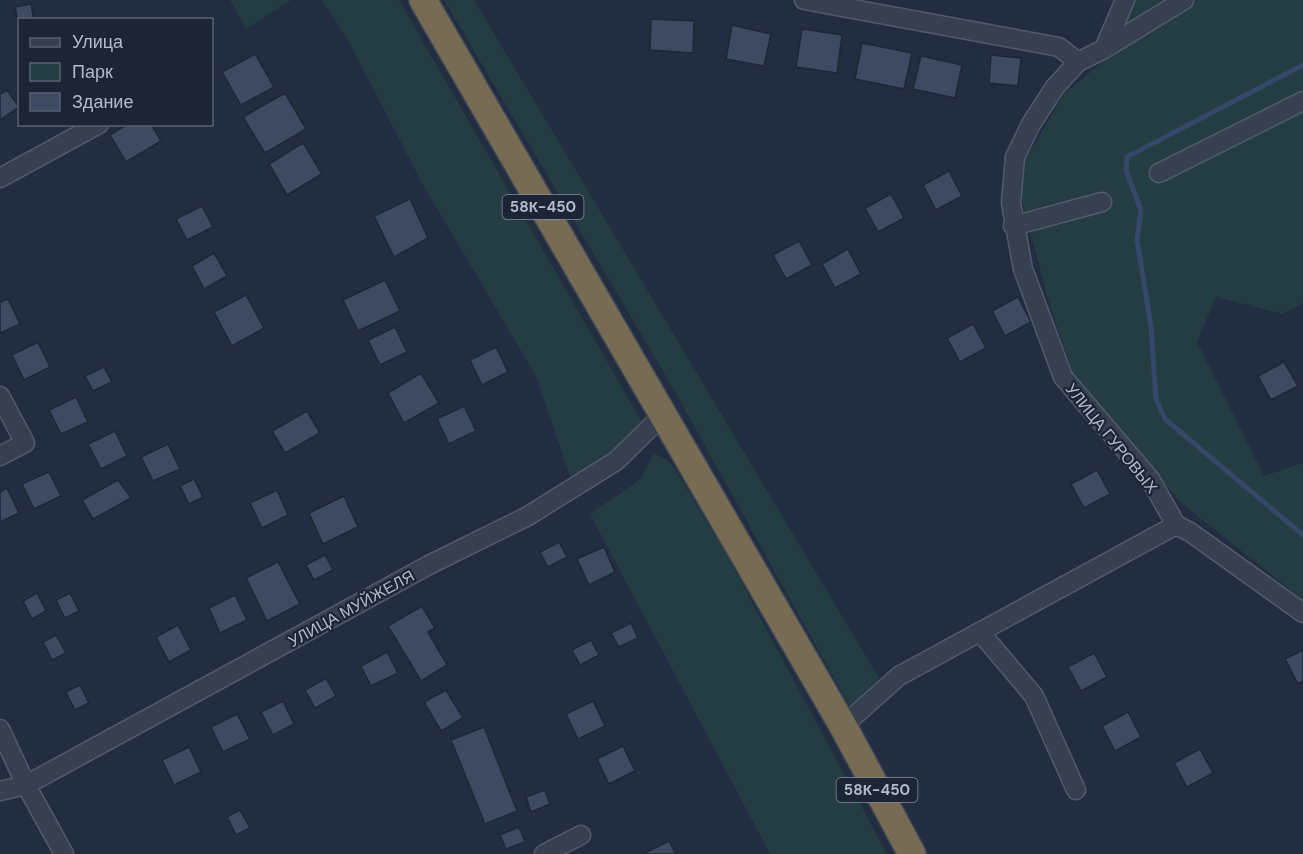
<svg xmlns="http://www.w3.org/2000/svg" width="1303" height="854" font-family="'DM Sans',sans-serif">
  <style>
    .green { fill: #243d42 }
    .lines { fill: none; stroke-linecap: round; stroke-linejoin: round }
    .stream { stroke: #34486a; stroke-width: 5 }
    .building { fill: #3e4a61; stroke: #1d2738; stroke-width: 1.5 }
    .minor-casing { stroke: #515b6b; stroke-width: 21 }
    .highway-casing { stroke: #3e4858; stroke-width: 30 }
    .minor { stroke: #364050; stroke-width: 18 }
    .highway { stroke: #776b53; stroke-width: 27 }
    .labels { text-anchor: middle; stroke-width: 4.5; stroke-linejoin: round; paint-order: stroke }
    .shield { fill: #1b2536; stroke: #858e9e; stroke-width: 1.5 }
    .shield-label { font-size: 15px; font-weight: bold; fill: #b3bbcb }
    .street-label { font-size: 16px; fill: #b3bbcb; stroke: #1b2536 }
  </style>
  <rect width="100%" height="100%" fill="#222d41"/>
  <!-- green -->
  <g class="green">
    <path d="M230 0H291L246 29Z"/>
    <path d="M322 0H399L642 422 614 455 571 480 536 376 423 185 349 42Z"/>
    <path d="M444 0H474L879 678 850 707 674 390Z"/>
    <path d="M1126 0H1303V303L1283 314 1216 297 1197 342 1264 476 1303 463V600L1181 503 1074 376 1050 307 1020 192 1022 166 1063 95 1118 49Z"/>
    <path d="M654 453 671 463 724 550 887 854H770L590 514 641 479Z"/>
  </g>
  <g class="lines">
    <!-- stream -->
    <path class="stream" d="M1303 65 1127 157 1126 170 1141 210 1137 240 1151 326 1156 399 1165 419 1303 535"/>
  </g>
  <!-- building -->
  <g class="building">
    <path d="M31 4 34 20H20L19 28 15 7Z"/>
    <path d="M651 19 694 21 693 53 650 50Z"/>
    <path d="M732 25 771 34 764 66 726 59Z"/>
    <path d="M802 29 842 35 837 73 796 67Z"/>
    <path d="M862 43 912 53 904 89 855 79Z"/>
    <path d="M255 54 274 87 241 105 222 72Z"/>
    <path d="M991 55 1021 58 1018 86 989 83Z"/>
    <path d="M921 56 962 65 955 98 913 89Z"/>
    <path d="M7 90 19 107 0 120V94Z"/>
    <path d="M285 93 306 129 265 153 243 117Z"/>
    <path d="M128 124H151L161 141 126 162 110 135Z"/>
    <path d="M303 143 322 174 287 195 269 164Z"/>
    <path d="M949 171 962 196 936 210 923 185Z"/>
    <path d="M891 194 904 218 878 232 865 208Z"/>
    <path d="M410 199 428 238 394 257 374 216Z"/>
    <path d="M202 206 213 227 187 240 176 219Z"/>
    <path d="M799 241 812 265 786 279 773 255Z"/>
    <path d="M848 249 861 274 835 288 822 264Z"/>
    <path d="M214 253 227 276 204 289 192 266Z"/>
    <path d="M385 280 400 311 358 331 343 300Z"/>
    <path d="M246 295 264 328 232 346 214 312Z"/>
    <path d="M1018 297 1031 322 1005 336 992 311Z"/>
    <path d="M8 299 20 324 0 333V302Z"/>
    <path d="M973 324 986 348 960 362 947 338Z"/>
    <path d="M395 327 407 352 380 365 368 340Z"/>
    <path d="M38 342 50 367 24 380 12 355Z"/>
    <path d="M496 347 508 372 482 385 470 360Z"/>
    <path d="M1284 362 1298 386 1271 400 1258 376Z"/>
    <path d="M104 367 112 382 93 391 85 376Z"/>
    <path d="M421 373 439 403 404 423 388 393Z"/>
    <path d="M76 397 88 422 61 434 49 410Z"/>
    <path d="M464 406 476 431 449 444 437 419Z"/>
    <path d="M307 411 320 433 285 453 272 431Z"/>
    <path d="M115 431 127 456 101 469 88 444Z"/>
    <path d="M168 444 180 469 153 481 141 457Z"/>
    <path d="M1097 470 1110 494 1084 508 1071 484Z"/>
    <path d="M49 472 61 496 34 509 22 484Z"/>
    <path d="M194 479 203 497 189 504 180 486Z"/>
    <path d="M118 480 131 498 93 519 82 500Z"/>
    <path d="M7 488 19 513 0 522V492Z"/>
    <path d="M277 490 288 515 262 528 250 503Z"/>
    <path d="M344 496 358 527 323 544 309 513Z"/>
    <path d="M559 542 567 557 548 567 540 552Z"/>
    <path d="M604 547 615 572 589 585 577 559Z"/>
    <path d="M325 555 333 570 314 580 306 565Z"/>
    <path d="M278 562 300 604 267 621 246 578Z"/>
    <path d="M37 593 46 611 32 619 23 601Z"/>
    <path d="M70 593 79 611 65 618 56 600Z"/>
    <path d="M235 595 247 620 220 633 209 608Z"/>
    <path d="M422 606 435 628 428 632 447 665 421 681 388 626Z"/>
    <path d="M631 623 638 638 619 647 611 633Z"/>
    <path d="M178 625 191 650 169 662 156 637Z"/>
    <path d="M56 635 66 653 52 660 43 642Z"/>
    <path d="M591 640 599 655 580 665 572 650Z"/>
    <path d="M1303 650V681L1298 684 1285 659Z"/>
    <path d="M387 652 398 673 371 686 361 666Z"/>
    <path d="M1094 653 1107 677 1081 691 1068 667Z"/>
    <path d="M326 678 336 696 315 708 305 690Z"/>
    <path d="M80 685 89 703 75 710 66 692Z"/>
    <path d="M446 690 463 718 441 731 424 702Z"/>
    <path d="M283 701 294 724 273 735 261 712Z"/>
    <path d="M593 701 605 726 578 739 566 714Z"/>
    <path d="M1128 712 1141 737 1115 751 1102 726Z"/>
    <path d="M237 714 250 739 223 752 211 727Z"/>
    <path d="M484 727 517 811 485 824 451 740Z"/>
    <path d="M623 746 635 771 609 784 597 759Z"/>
    <path d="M189 747 201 772 174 785 162 760Z"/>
    <path d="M1200 749 1213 773 1187 787 1174 763Z"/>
    <path d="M545 790 550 804 531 812 526 797Z"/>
    <path d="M240 810 250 828 236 835 227 817Z"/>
    <path d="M519 827 525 842 506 849 500 835Z"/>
    <path d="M669 841 676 854H643Z"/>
  </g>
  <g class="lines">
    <!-- minor casing -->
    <g class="minor-casing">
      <g id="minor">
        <path d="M804 0 1059 47 1078 62"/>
        <path d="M1125 0 1104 49 1078 62 1055 87 1031 124 1015 157 1011 203 1023 269 1063 377 1150 479 1176 525"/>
        <path d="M1104 49 1184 0"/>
        <path d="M1159 173 1303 101"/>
        <path d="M0 178 99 124"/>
        <path d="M1013 226 1102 202"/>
        <path d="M0 396 25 443 0 456"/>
        <path d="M1176 525 1190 532 1303 613"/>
        <path d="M980 632 1034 696 1076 790"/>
        <path d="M843 726 899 676 1176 525"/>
        <path d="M0 729 26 785 64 854"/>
        <path d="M0 791 26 785 429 565 528 516 616 461 664 414"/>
        <path d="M544 854 581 835"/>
      </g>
    </g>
    <!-- highway casing -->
    <g class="highway-casing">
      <path id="highway" d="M423 0 843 726 912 854"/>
    </g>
    <!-- minor -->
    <use href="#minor" class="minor"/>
    <!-- highway -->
    <use href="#highway" class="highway"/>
  </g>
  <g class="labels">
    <!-- shield labels -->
    <g class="shield">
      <rect x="502.5" y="195" width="81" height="24" rx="4.5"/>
      <rect x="836.5" y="778" width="81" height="24" rx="4.5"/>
    </g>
    <g class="shield-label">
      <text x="543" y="212">58К-450</text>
      <text x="877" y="795">58К-450</text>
    </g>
    <!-- street labels -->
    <g class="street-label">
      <text transform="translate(1112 438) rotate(51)" y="6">УЛИЦА ГУРОВЫХ</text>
      <text transform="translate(351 608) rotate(-29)" y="6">УЛИЦА МУЙЖЕЛЯ</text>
    </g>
  </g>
  <!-- legend -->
  <rect x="18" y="18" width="195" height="108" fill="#1b2536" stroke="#586172" stroke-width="1.5"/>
  <rect x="30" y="38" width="30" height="9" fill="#364050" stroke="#586172" stroke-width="1.5"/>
  <text x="72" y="48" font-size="18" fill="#b3bbcb">Улица</text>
  <rect x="30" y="63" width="30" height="18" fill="#243d42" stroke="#586172" stroke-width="1.5"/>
  <text x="72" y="78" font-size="18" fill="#b3bbcb">Парк</text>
  <rect x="30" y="93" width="30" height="18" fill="#3e4a61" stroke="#586172" stroke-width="1.5"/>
  <text x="72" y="108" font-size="18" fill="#b3bbcb">Здание</text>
</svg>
